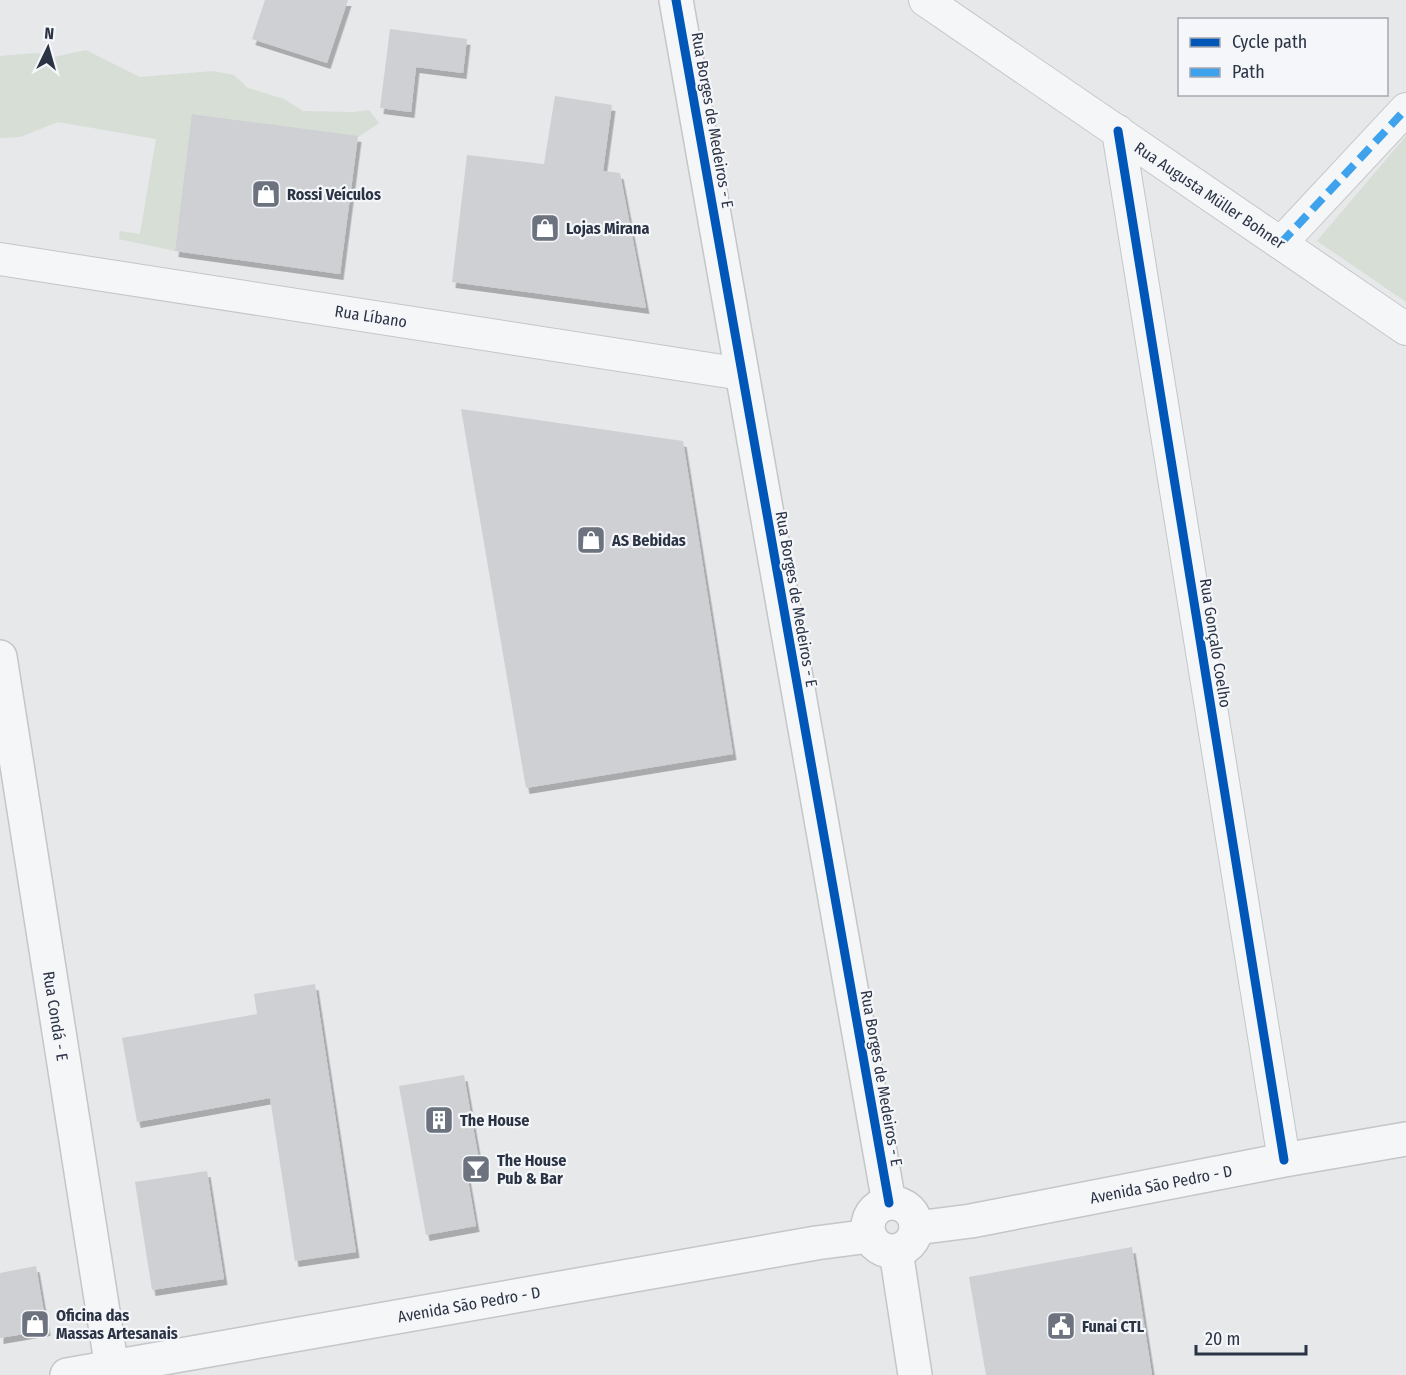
<svg xmlns="http://www.w3.org/2000/svg" width="1406" height="1375" font-family="'Fira Sans Condensed',sans-serif">
  <style>
    .green { fill: #d6ded6 }
    .building { fill: #ced0d3; filter: url(#shadow) }
    .lines { fill: none; stroke-linecap: round; stroke-linejoin: round }
    .minor-casing { stroke: #c4c6c8; stroke-width: 34 }
    .tertiary-casing { stroke: #c4c6c8; stroke-width: 36 }
    .minor { stroke: #f5f6f7; stroke-width: 32 }
    .tertiary { stroke: #f5f6f7; stroke-width: 33 }
    .quiet { stroke: #3ea3ec; stroke-width: 8; stroke-dasharray: 15 8; stroke-linecap: butt }
    .cycleway-casing { stroke: #f4f6f9; stroke-width: 13 }
    .cycleway { stroke: #0057b8; stroke-width: 9 }
    .labels { text-anchor: middle; stroke-width: 4.5; stroke-linejoin: round; paint-order: stroke }
    .street-label { font-size: 16px; fill: #2b3445; stroke: #f4f6f9 }
    .poi-label { font-size: 16px; font-weight: bold; fill: #2b3445; stroke: #f4f6f9; text-anchor: start }
  </style>
  <defs>
    <filter id="shadow"><feDropShadow dx="3.5" dy="6" stdDeviation="0" flood-color="#0004"/></filter>
  </defs>
  <rect width="100%" height="100%" fill="#e6e8ea"/>
  <!-- green -->
  <g class="green">
    <path d="M86 50 140 77 213 71 234 75 248 88 284 99 303 111 353 112 369 110 379 123 358 137 193 114 175 251 119 239 120 231 140 234 156 139 58 122 20 137 0 138V56L36 53 54 57Z"/>
    <path d="M1406 136V302L1317 241Z"/>
  </g>
  <!-- building -->
  <g class="building">
    <path d="M265 0H348L327 63 252 39Z"/>
    <path d="M390 29 467 39 463 73 416 67 411 112 380 108Z"/>
    <path d="M555 96 612 105 603 171 620 173 646 308 452 282 467 155 544 164Z"/>
    <path d="M192 114 358 136 340 274 175 251Z"/>
    <path d="M461 409 683 441 733 754 526 788Z"/>
    <path d="M315 984 356 1252 295 1261 270 1098 137 1122 122 1038 257 1014 254 994Z"/>
    <path d="M464 1075 478 1155 464 1157 476 1226 426 1235 399 1086Z"/>
    <path d="M207 1171 224 1279 152 1290 135 1182Z"/>
    <path d="M1132 1247 1152 1375H986L969 1277Z"/>
    <path d="M36 1266 47 1330 0 1338V1273Z"/>
  </g>
  <g class="lines">
    <!-- minor casing -->
    <g class="minor-casing">
      <g id="minor">
        <path d="M925 0 1406 329"/>
        <path d="M1118 131 1284 1160"/>
        <path d="M1281 243 1406 109"/>
        <path d="M0 259 742 374"/>
      </g>
    </g>
    <!-- tertiary casing -->
    <g class="tertiary-casing">
      <g id="tertiary">
        <path d="M676 0 889 1203"/>
        <path d="M0 657 113 1375"/>
        <circle cx="892" cy="1227" r="24"/>
        <path d="M916 1228 971 1221 1284 1160 1406 1139"/>
        <path d="M896 1251 915 1375"/>
        <path d="M67 1375 816 1243 870 1236"/>
      </g>
    </g>
    <!-- minor -->
    <use href="#minor" class="minor"/>
    <!-- tertiary -->
    <use href="#tertiary" class="tertiary"/>
    <!-- quiet -->
    <path class="quiet" d="M1281 243 1406 109"/>
    <!-- cycleway casing -->
    <g class="cycleway-casing">
      <g id="cycleway">
        <path d="M676 0 889 1203"/>
        <path d="M1118 131 1284 1160"/>
      </g>
    </g>
    <!-- cycleway -->
    <use href="#cycleway" class="cycleway"/>
  </g>
  <!-- icons -->
  <defs>
    <g id="shop-square" transform="scale(1.5)"><rect x="-9" y="-9" width="18" height="18" rx="4" fill="#6c737f" stroke="#f4f6f9"/><path d="M-5-2.5h2.3a2.7 3.5 0 0 1 5.4 0H5L5.5 6h-11ZM-1.5-2.5h3a1.5 2.3 0 0 0-3 0Z" fill="#fff"/></g>
    <g id="building-square" transform="scale(1.5)"><rect x="-9" y="-9" width="18" height="18" rx="4" fill="#6c737f" stroke="#f4f6f9"/><path d="M-4-6H4V6H1V3H-1V6H-4ZM-2.5-4.3h1.7v1.8h-1.7ZM.8-4.3h1.7v1.8H.8ZM-2.5-1h1.7V.8h-1.7ZM.8-1h1.7V.8H.8Z" fill="#fff"/></g>
    <g id="bar-square" transform="scale(1.5)"><rect x="-9" y="-9" width="18" height="18" rx="4" fill="#6c737f" stroke="#f4f6f9"/><path d="M-6-5H6L.8 .8V4.5H3.5V6h-7V4.5H-.8V.8Z" fill="#fff"/></g>
    <g id="civic-square" transform="scale(1.5)"><rect x="-9" y="-9" width="18" height="18" rx="4" fill="#6c737f" stroke="#f4f6f9"/><path d="M-.6-6.5H3V-4.5H.6V-3L4-1V1h2V6H-6V1h2V-1L-.6-3ZM-1.2 2.5V6h2.4V2.5Z" fill="#fff"/></g>
  </defs>
  <g fill-rule="evenodd">
    <use href="#shop-square" x="266" y="194"/>
    <use href="#shop-square" x="545" y="228"/>
    <use href="#shop-square" x="591" y="540"/>
    <use href="#building-square" x="439" y="1120"/>
    <use href="#bar-square" x="476" y="1169"/>
    <use href="#shop-square" x="35" y="1324"/>
    <use href="#civic-square" x="1061" y="1326"/>
  </g>
  <g class="labels">
    <!-- street labels -->
    <g class="street-label">
      <text transform="translate(713 120) rotate(80)" y="6">Rua Borges de Medeiros - E</text>
      <text transform="translate(1210 195) rotate(34)" y="6">Rua Augusta Müller Bohner</text>
      <text transform="translate(371 316) rotate(9)" y="6">Rua Líbano</text>
      <text transform="translate(797 599) rotate(80)" y="6">Rua Borges de Medeiros - E</text>
      <text transform="translate(1216 643) rotate(81)" y="6">Rua Gonçalo Coelho</text>
      <text transform="translate(56 1016) rotate(81)" y="6">Rua Condá - E</text>
      <text transform="translate(882 1078) rotate(80)" y="6">Rua Borges de Medeiros - E</text>
      <text transform="translate(1161 1184) rotate(-11)" y="6">Avenida São Pedro - D</text>
      <text transform="translate(469 1304) rotate(-10)" y="6">Avenida São Pedro - D</text>
    </g>
    <!-- poi labels -->
    <g class="poi-label">
      <text x="287" y="200">Rossi Veículos</text>
      <text x="566" y="234">Lojas Mirana</text>
      <text x="612" y="546">AS Bebidas</text>
      <text x="460" y="1126">The House</text>
      <text x="497" y="1166">The House<tspan x="497" dy="18">Pub &amp; Bar</tspan></text>
      <text x="56" y="1321">Oficina das<tspan x="56" dy="18">Massas Artesanais</tspan></text>
      <text x="1082" y="1332">Funai CTL</text>
    </g>
  </g>
  <!-- legend -->
  <rect x="1178" y="18" width="210" height="78" fill="#f4f6f9" stroke="#a4a8b1" stroke-width="1.5"/>
  <rect x="1190" y="38" width="30" height="9" fill="#0057b8" stroke="#a4a8b1" stroke-width="1.5"/>
  <text x="1232" y="48" font-size="18" fill="#2b3445">Cycle path</text>
  <rect x="1190" y="68" width="30" height="9" fill="#3ea3ec" stroke="#a4a8b1" stroke-width="1.5"/>
  <text x="1232" y="78" font-size="18" fill="#2b3445">Path</text>
  <!-- north arrow -->
  <g transform="translate(48 48) rotate(5)" stroke="#f4f6f9" stroke-width="4.5" paint-order="stroke">
  <path d="M0-4.5L10 22L0 15L-10 22Z" fill="#2b3445"/>
  <text y="-9" font-size="16" font-weight="bold" text-anchor="middle" fill="#2b3445">N</text>
  </g>
  <!-- scale -->
  <path d="M1196 1345v9h110v-9" fill="none" stroke="#2b3445" stroke-width="3"/>
  <text x="1205" y="1345" font-size="18" fill="#2b3445" stroke="#f4f6f9" stroke-width="4.5" paint-order="stroke">20 m</text>
</svg>
